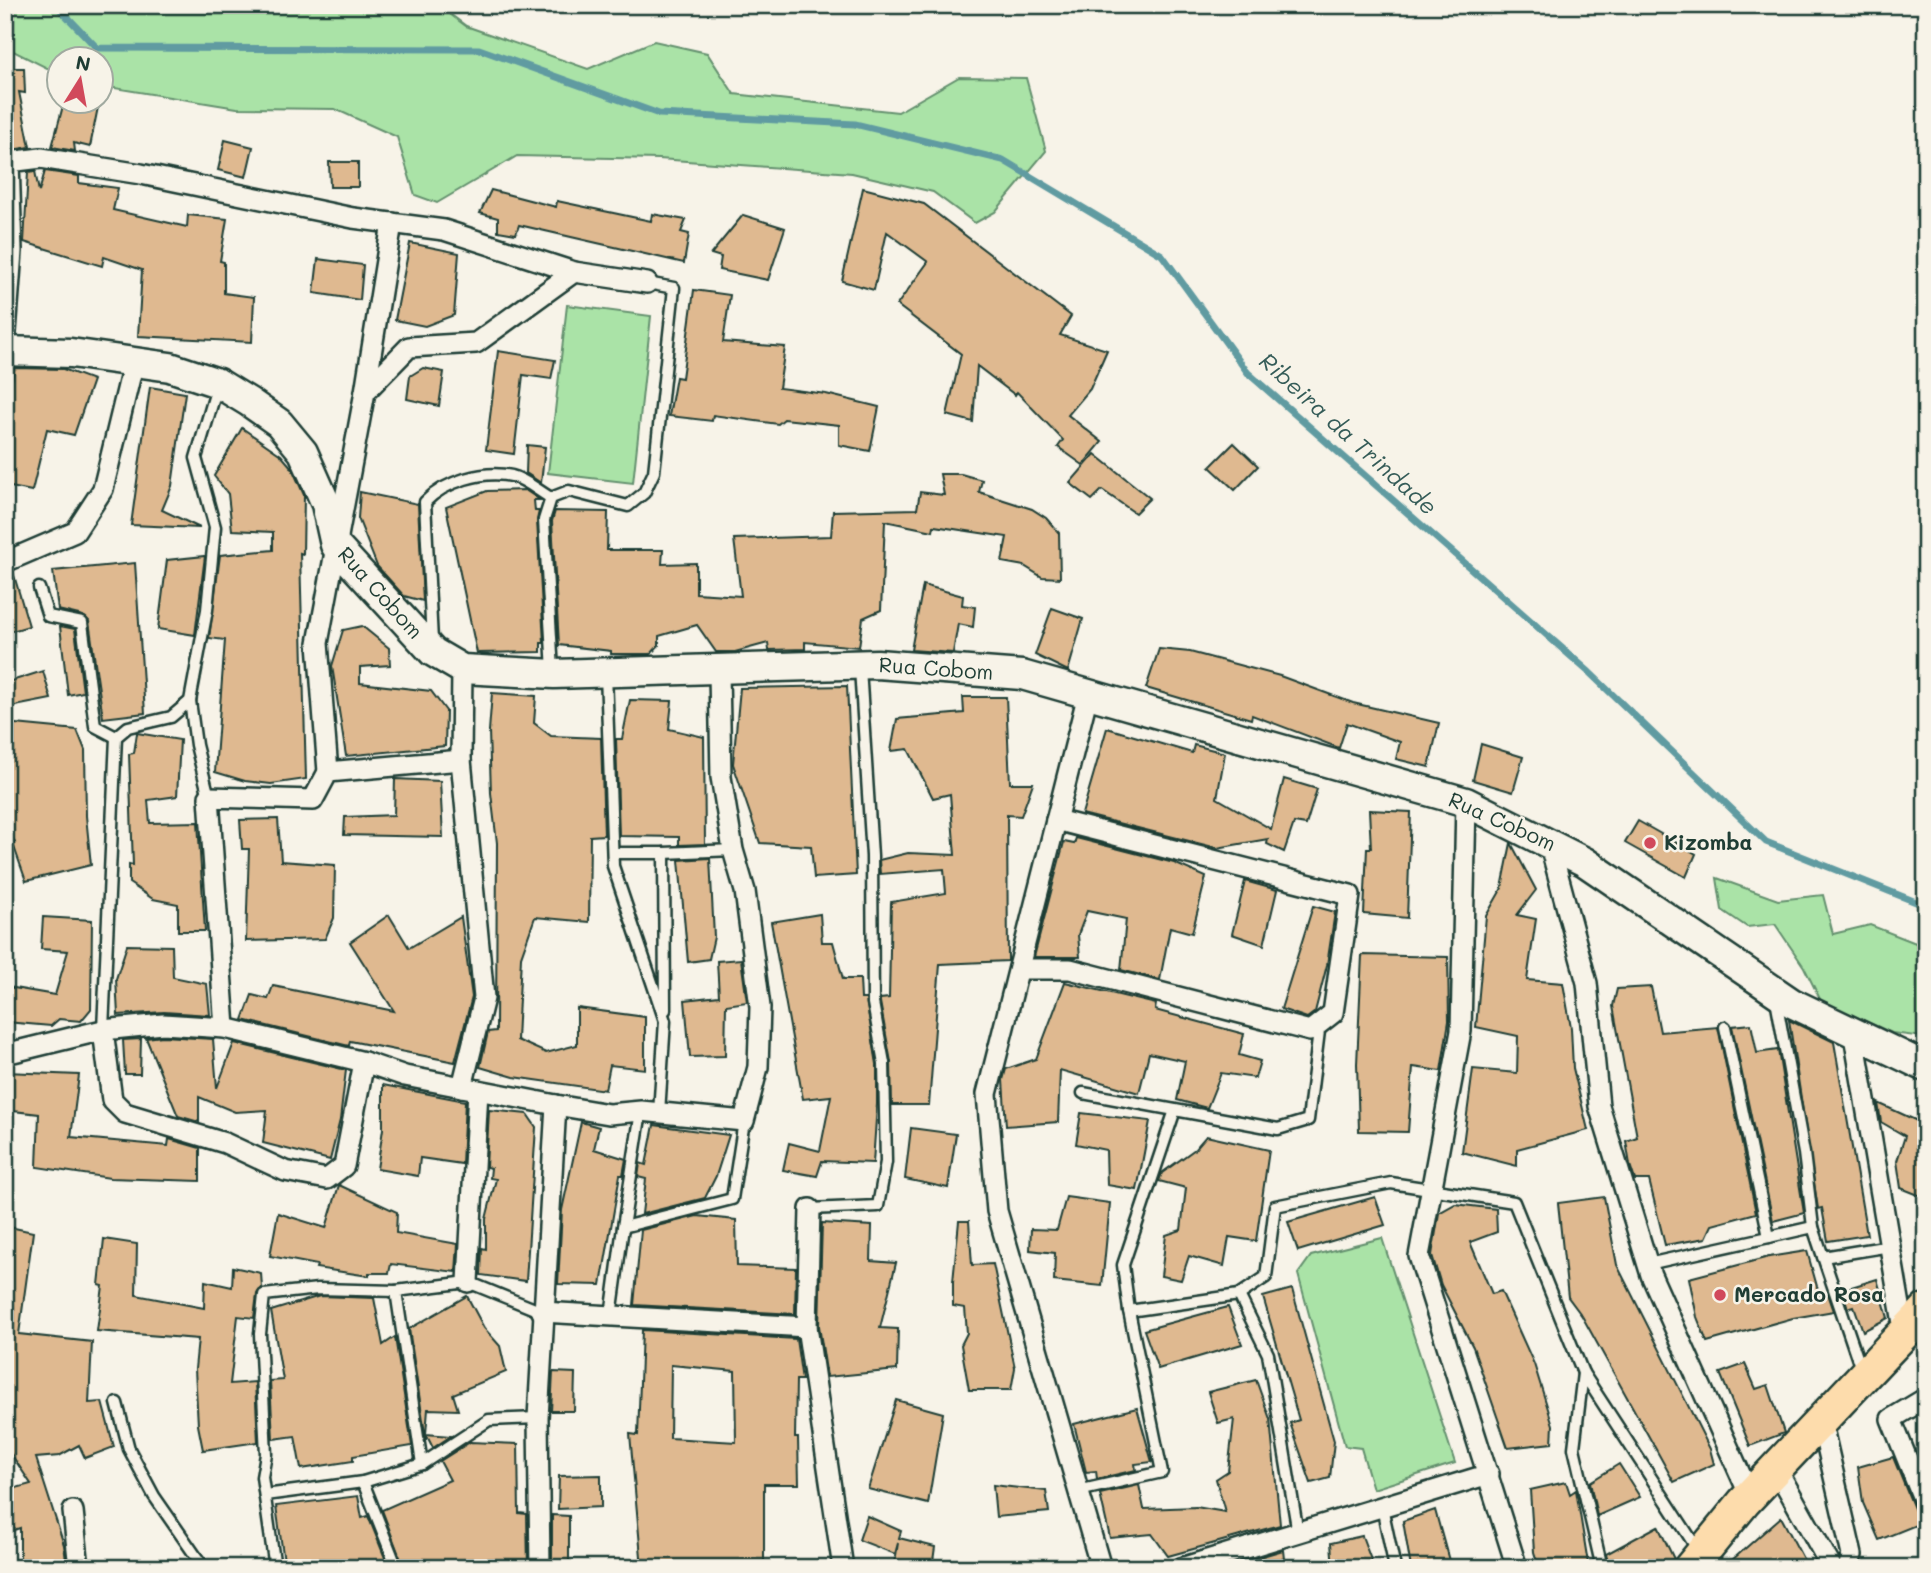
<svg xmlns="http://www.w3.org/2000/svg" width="1931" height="1573" font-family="Mali,sans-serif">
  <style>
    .green { fill: #aae3a7; stroke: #64906e; stroke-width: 2 }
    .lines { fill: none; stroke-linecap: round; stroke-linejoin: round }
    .stream { stroke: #609ba1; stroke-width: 7 }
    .building { fill: #dfb990; stroke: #1f3d34; stroke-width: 2; fill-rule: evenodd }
    .lane-casing { stroke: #1f3d34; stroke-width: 15 }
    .street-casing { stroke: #1f3d34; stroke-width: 24 }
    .secondary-casing { stroke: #1f3d34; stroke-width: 33 }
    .primary-casing { stroke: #1f3d34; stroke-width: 37 }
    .lane { stroke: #f7f3e8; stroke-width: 10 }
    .street { stroke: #f7f3e8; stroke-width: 19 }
    .secondary { stroke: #f7f3e8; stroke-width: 28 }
    .primary { stroke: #fddcac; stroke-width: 32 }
    .poi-dot { fill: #d1495b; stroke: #f7f3e8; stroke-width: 2.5 }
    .labels { text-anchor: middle; stroke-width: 5; stroke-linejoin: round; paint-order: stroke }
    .street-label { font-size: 21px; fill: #1f3d34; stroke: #f7f3e8 }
    .poi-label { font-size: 21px; font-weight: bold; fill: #1f3d34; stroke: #f7f3e8; text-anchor: start }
    .water-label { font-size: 23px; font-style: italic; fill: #355c58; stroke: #f7f3e8 }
  </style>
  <rect width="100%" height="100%" fill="#f7f3e8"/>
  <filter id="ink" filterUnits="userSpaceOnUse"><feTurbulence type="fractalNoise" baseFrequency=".0143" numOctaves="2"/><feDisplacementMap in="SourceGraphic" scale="14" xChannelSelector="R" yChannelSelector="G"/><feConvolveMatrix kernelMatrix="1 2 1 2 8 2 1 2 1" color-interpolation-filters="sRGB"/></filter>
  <g filter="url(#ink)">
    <!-- green -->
    <g class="green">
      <path d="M5 5H447L442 8 466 26 588 69 654 41 707 53 734 94 898 112 959 77 1026 78 1046 151 995 212 975 223 933 192 852 173 659 159 517 156 437 203 415 195 397 137 335 109 237 108 102 86V60H60L59 74 5 47Z"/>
      <path d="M567 305 651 316 633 483 548 473Z"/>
      <path d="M1717 878 1778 900 1823 895 1833 934 1870 925 1926 947V1032L1923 1037 1892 1033 1821 1001 1804 967 1775 924 1747 927 1722 910Z"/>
      <path d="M1382 1238 1455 1463 1373 1489 1361 1448 1345 1446 1298 1274 1311 1256Z"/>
    </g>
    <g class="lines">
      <!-- stream -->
      <path class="stream" d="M56 5 97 48 479 49 659 114 855 124 1003 160 1162 255 1248 373 1589 672 1766 842 1926 906"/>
    </g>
    <!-- building -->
    <g class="building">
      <path d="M14 68H24L25 93 19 92 30 147 5 151V69Z"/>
      <path d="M64 102H99L90 147 74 143 75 151 52 147Z"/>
      <path d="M225 140 253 147 246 177 218 170Z"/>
      <path d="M329 162H358V187H330Z"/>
      <path d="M35 171 39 192 45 171 79 176V183L118 188 113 210 187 227 188 215 227 219 220 261 224 262V293L254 297 252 342 138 336 142 270 104 257 102 266 24 242 28 172Z"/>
      <path d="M863 188 924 204 1071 316 1060 335 1107 350 1090 389 1068 415 1102 442 1083 465 1058 447 1063 440 1017 392 1015 395 977 366 973 422 947 415 961 354 897 305 928 262 887 232 874 290 842 281Z"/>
      <path d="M491 190 556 207 557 201 651 221 652 214 686 220 681 232 689 234 684 263 519 225 516 234 498 231V218L480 213Z"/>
      <path d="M743 215 785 228 768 280 719 270 721 257 711 254Z"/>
      <path d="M410 243 459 253 454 315 425 326 395 320Z"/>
      <path d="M318 259 363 265 360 300 314 293Z"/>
      <path d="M694 290 730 295 723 342 785 347 779 388 826 394 879 407 870 451 839 445V425L784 419 778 424 713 415 712 421 669 416 676 377 682 378Z"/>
      <path d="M498 351 555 360 551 379 523 375 514 454 486 450Z"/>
      <path d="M14 368 63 369 93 380 74 435 47 429 32 491 5 486V426Z"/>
      <path d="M423 368 444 372 439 406 407 399 410 376Z"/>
      <path d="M150 387 185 393 172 486 162 510 200 528 131 525Z"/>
      <path d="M242 428 281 455 292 468 304 495 303 554 300 553 306 779 271 784 245 781 215 772 225 640 209 638 220 555 273 550V532L232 530 228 494 214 476Z"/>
      <path d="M1234 443 1258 466 1235 490 1210 467Z"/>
      <path d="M527 445 545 447 541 483 526 473Z"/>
      <path d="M1095 454 1150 498 1135 513 1102 490 1092 500 1070 483Z"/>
      <path d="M940 474H961L982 480 979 492 1032 509 1046 518 1059 533 1060 578 1042 577 1024 566 1002 562 1007 537 934 526 933 531 885 521 881 610 863 618 859 647 805 642V649L769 650 768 643 735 652H716L697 625 659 636V645L651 654H611V651L559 645 552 521 555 511 608 512 607 550H663L662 564 696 563V593L741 596 734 539 831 536 833 511 917 509 920 492 944 495Z"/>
      <path d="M525 490 540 500H534L535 511H539L537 520 544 643H541V652L477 653 446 507 487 491Z"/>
      <path d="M360 492 418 504 423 601 404 596 377 566 358 518Z"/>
      <path d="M205 556 195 635 158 629 167 560Z"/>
      <path d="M135 563 145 713 103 718 89 621 83 616 58 610 53 571Z"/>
      <path d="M13 572 29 626 5 633V574Z"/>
      <path d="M923 585 963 596 962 605 975 607 973 627 958 624 953 653 911 650Z"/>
      <path d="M1052 608 1083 619 1068 671 1035 655Z"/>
      <path d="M60 626 75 629 83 692 68 695Z"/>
      <path d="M362 626 389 648 390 665 360 667V683L431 691 446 711 445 746 346 756 332 666 343 630Z"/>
      <path d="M1159 649 1190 652 1280 676 1353 703 1439 723 1429 767 1396 759 1400 742 1347 723 1339 748 1252 715 1251 719 1146 688Z"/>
      <path d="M43 671 51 699 5 708V683Z"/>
      <path d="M847 686 856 875 814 878 811 846 760 843 733 764 740 688Z"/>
      <path d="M492 693 536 696 534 723 551 736 601 738 604 835 590 836 589 922 535 917 521 957 517 1040 546 1053 577 1045V1008L645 1017V1069L610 1065 605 1090 514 1077 480 1067 488 1032 496 1031 497 843 491 793 489 731Z"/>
      <path d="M963 697H1006L1010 783H1033L1021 816 1007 815 1008 961 940 964 929 1105H892L891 1062 880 1002V999L889 998 891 902 946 893 944 869 880 874 879 860 908 853 955 855 950 794 933 798 908 749 891 751 897 719 964 713Z"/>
      <path d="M630 700 672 701 669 729 704 737 705 844 679 845V837L619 836 616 739H622Z"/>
      <path d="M5 723 77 730 85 750 86 816 91 865 26 881 13 844 15 843 5 822Z"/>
      <path d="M1107 728 1192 753 1194 745 1225 753 1217 798 1271 829 1284 779 1317 789 1306 825 1294 823 1284 852 1267 844 1268 839 1217 848 1082 814Z"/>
      <path d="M137 733 180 740 177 796 148 800 150 823 198 822 205 931H178V904L153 899 129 883V864L133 865 129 754 134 753Z"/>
      <path d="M1481 744 1523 757 1513 792 1473 780Z"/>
      <path d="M395 779 440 781 443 837 344 835 345 817 394 815Z"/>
      <path d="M1369 810 1411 812 1407 918 1364 914 1367 848H1371Z"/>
      <path d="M278 819 281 861 335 865 334 918 325 939 246 941 249 849H242L240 820Z"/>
      <path d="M1638 821 1696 854 1686 877 1625 843Z"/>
      <path d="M1076 838 1174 863 1206 877 1192 933 1170 927 1160 980 1121 970 1126 919 1087 911 1078 935 1080 957H1034L1064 842 1074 844Z"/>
      <path d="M1511 843 1536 890 1517 915 1536 919 1527 980 1563 983 1571 1028 1573 1068 1588 1130 1517 1149V1166L1462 1152 1473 1069 1517 1073 1518 1036 1476 1027 1486 916 1502 888Z"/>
      <path d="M710 858 714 937 709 959 688 962 679 860Z"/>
      <path d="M1245 881 1277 890 1264 945 1232 934Z"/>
      <path d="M1313 906 1335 912 1327 965 1315 1012 1307 1018 1281 1009Z"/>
      <path d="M820 914 822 942H833L843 979H860L861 999H866L877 1064V1104L873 1163 822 1161 817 1176 783 1170 789 1143 820 1151 831 1096 803 1099 771 922Z"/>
      <path d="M389 915 409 948 461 917 472 997 455 1062 350 1041 349 1046 243 1020 252 995 268 999 273 986 394 1011 350 942Z"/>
      <path d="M43 917 92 920 91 1009 81 1021 59 1019 51 1026 6 1022 8 987 55 995 68 951 41 949Z"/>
      <path d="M127 945 172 946 173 977 207 984 210 1015 164 1012 118 1015 116 979Z"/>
      <path d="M1362 955 1448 957 1449 1021 1441 1071 1413 1067 1408 1132 1359 1131 1357 1064Z"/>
      <path d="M741 959 747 1002 726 1005 725 1056 690 1057 685 1000 719 996 717 961Z"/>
      <path d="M1065 982 1156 1004 1155 1010 1244 1034 1239 1055 1260 1061 1255 1078 1221 1073 1207 1108 1177 1100 1185 1061 1149 1053 1139 1093 1060 1070 1058 1122 1006 1126 1003 1080 1006 1069 1036 1059Z"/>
      <path d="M1651 987 1660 1032 1718 1027 1756 1213 1712 1225 1706 1238 1665 1245 1649 1180H1635L1630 1165 1626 1141 1637 1137 1613 1006 1617 989Z"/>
      <path d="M1789 1020 1834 1042 1867 1235 1828 1241 1822 1208 1818 1209Z"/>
      <path d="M1751 1024 1757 1053 1778 1050 1804 1213 1773 1221 1732 1026Z"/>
      <path d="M163 1036 213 1039 217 1088 234 1043 346 1070 340 1120 330 1160 263 1143 267 1110 235 1112 199 1097V1122L178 1116 146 1038Z"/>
      <path d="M141 1039 140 1074H125L123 1040Z"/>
      <path d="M5 1072 79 1075 71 1137 168 1146 169 1139 200 1148V1181L110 1178 37 1167 39 1114 5 1110Z"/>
      <path d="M383 1085 465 1101 462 1164 420 1158 418 1176 377 1169 383 1129Z"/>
      <path d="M1878 1103 1926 1125V1198L1901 1188 1897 1161 1905 1136 1881 1122Z"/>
      <path d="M489 1110 527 1114 536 1127 526 1281 481 1275 482 1248 486 1249V1219L496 1179 490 1178 491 1168 486 1167Z"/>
      <path d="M1081 1113 1150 1121 1137 1190 1107 1185 1106 1150 1076 1144Z"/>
      <path d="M581 1122 599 1127 594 1149 626 1159 623 1175H620L601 1285 558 1284 562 1210Z"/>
      <path d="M654 1125 729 1135 716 1176 705 1198 642 1214 646 1179 638 1177 640 1163 646 1165Z"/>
      <path d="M911 1128 956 1134 948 1188 905 1179Z"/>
      <path d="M1206 1136 1269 1150 1256 1241 1229 1237 1224 1266 1189 1256 1181 1280 1161 1276 1166 1235 1181 1230 1186 1188 1159 1181 1162 1173 1195 1149Z"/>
      <path d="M339 1185 397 1212 396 1233 458 1244 456 1272 391 1264 389 1273H369V1276L316 1268 317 1265 270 1256 278 1213 326 1228Z"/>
      <path d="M1066 1197 1110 1203 1102 1286 1054 1281 1055 1253 1030 1250 1031 1229 1057 1230Z"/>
      <path d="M1375 1197 1385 1225 1298 1251 1288 1222Z"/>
      <path d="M1604 1197 1617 1265 1710 1449 1714 1464 1674 1482 1582 1316 1568 1297 1558 1203Z"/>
      <path d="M1455 1204 1496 1209 1497 1232 1470 1242 1492 1294 1501 1291 1534 1364 1553 1425 1552 1443 1508 1448 1473 1347 1441 1285 1432 1255 1439 1213Z"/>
      <path d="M697 1216 736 1220 737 1266 796 1268 795 1314 634 1305 641 1230Z"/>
      <path d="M959 1221H969L972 1265 993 1264 1015 1368 1011 1390H969L961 1345 967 1333 965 1308 953 1306V1282Z"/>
      <path d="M822 1223 872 1226 871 1261 896 1263 880 1328 898 1329 897 1370 827 1377 819 1326Z"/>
      <path d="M5 1226 33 1232 19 1334 92 1342 89 1403 102 1402 114 1447 85 1458 79 1445 59 1456 36 1458 64 1545 67 1568H20V1528L14 1530 5 1498V1491L31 1484 5 1445Z"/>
      <path d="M104 1239 137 1244 136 1295 204 1308 205 1281 232 1287 233 1267 261 1273 262 1288 257 1294 254 1318 238 1316 230 1384 255 1382 258 1442 203 1450 198 1425 195 1369 198 1339 97 1331 103 1286 99 1285Z"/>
      <path d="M1807 1251 1820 1297 1828 1294 1834 1311 1793 1318 1707 1342 1697 1317 1689 1278 1769 1257Z"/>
      <path d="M1877 1279 1888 1318 1863 1331 1854 1306 1848 1308 1842 1290Z"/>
      <path d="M1292 1289 1334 1441 1330 1478 1311 1483 1290 1423 1299 1420 1263 1297Z"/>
      <path d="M320 1296 374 1298 383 1345 395 1337 412 1446 353 1456V1461L301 1469 295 1436 273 1439 270 1381 283 1380 271 1311Z"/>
      <path d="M467 1296 484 1328 500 1346 506 1372 453 1394 458 1410 428 1409 426 1434 451 1436 433 1448 426 1434V1440L409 1329Z"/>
      <path d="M1228 1307 1242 1344 1158 1369 1144 1330Z"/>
      <path d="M642 1330 796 1339 802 1380H796L795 1438H798L799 1484H764V1568H642L630 1434 638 1435ZM671 1365 735 1371 736 1442 670 1438Z"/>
      <path d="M1745 1364 1756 1389 1768 1385 1784 1433 1750 1446 1720 1373Z"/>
      <path d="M553 1372 575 1373 574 1411H551Z"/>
      <path d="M1256 1380 1270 1419 1280 1525 1168 1556 1152 1534 1110 1538 1100 1494 1139 1485 1144 1509 1196 1507 1225 1512 1216 1479 1228 1471 1234 1419 1218 1423 1208 1392Z"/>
      <path d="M896 1400 943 1413 928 1504 868 1489Z"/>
      <path d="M1137 1408 1152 1462 1135 1464 1136 1470 1097 1479 1096 1471 1086 1472 1074 1424Z"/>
      <path d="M470 1442 518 1444 519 1513 527 1514 528 1568H485L484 1559 462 1568H404L382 1510 450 1480 440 1461Z"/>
      <path d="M1926 1448V1473L1917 1451Z"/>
      <path d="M1893 1457 1915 1511 1926 1521 1879 1540 1863 1503 1858 1467Z"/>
      <path d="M1619 1464 1640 1497 1597 1516 1590 1482Z"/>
      <path d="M601 1475V1507L558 1509 559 1476Z"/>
      <path d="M1566 1482 1570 1494 1576 1490 1588 1563 1593 1561 1594 1568H1539L1534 1552 1530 1490Z"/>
      <path d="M993 1485 1046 1491 1049 1512 996 1517Z"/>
      <path d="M358 1496 362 1518 368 1516 389 1568H285L276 1506Z"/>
      <path d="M1435 1510 1451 1568H1411L1403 1521Z"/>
      <path d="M552 1515 569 1516V1568H552Z"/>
      <path d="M867 1516 901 1531 899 1538 935 1547 932 1568H894L898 1543 895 1554 859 1540Z"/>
      <path d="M1781 1517 1808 1568H1723Z"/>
      <path d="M1658 1526 1674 1559 1654 1568H1609L1606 1554Z"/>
      <path d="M1362 1536 1374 1568H1333L1331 1543Z"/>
      <path d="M1283 1550 1285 1568H1236L1235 1564Z"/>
    </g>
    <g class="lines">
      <!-- lane casing -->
      <g class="lane-casing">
        <g id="lane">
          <path d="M39 588 48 616 82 623 95 726 116 737"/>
          <path d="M432 641 425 502C445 481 483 470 512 476 525 479 540 492 551 498"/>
          <path d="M553 671 544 520 551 498 569 491 628 506 644 493 654 472 674 288 647 283"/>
          <path d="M606 674 613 866 665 1021 659 1113"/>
          <path d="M190 701 196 745 209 797"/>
          <path d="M613 853H664L665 1010"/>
          <path d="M664 853 733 850"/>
          <path d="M1776 999 1804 1153 1813 1227"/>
          <path d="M103 1030 116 737 128 727 171 717 190 701 207 610 215 527 196 458 218 384"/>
          <path d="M1083 1093 1278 1129 1308 1120 1320 1023"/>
          <path d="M1175 1110 1123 1265 1129 1311 1239 1295 1266 1277 1275 1206 1391 1183 1514 1202 1583 1373"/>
          <path d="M810 1209 878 1206 886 1162 884 1063 873 1003 872 856 860 668"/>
          <path d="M623 1227 641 1111"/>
          <path d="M1769 1237 1813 1227 1861 1369"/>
          <path d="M1823 1257 1890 1246"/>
          <path d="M1648 1264 1769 1237 1725 1027"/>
          <path d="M396 1291 422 1464"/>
          <path d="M1239 1295 1268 1354 1298 1533"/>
          <path d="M611 1316 623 1227 732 1199 744 1121"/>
          <path d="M117 1403 129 1449 154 1496 204 1568"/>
          <path d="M363 1482 397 1568"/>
          <path d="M1078 1491 1162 1472 1129 1311"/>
          <path d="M265 1495 363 1482 422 1464 489 1420 538 1418"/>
          <path d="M1382 1507 1395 1568"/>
          <path d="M275 1568 262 1477 266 1454 260 1334 264 1295 318 1289 396 1291 468 1282 542 1312"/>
          <path d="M1602 1568 1574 1448 1583 1373 1698 1550"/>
        </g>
      </g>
      <!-- street casing -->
      <g class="street-casing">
        <g id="street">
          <path d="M5 346 12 251 9 162 41 158 141 174 353 218 444 230 574 272"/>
          <path d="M365 392 392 223"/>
          <path d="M5 562 75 532 103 489 134 361"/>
          <path d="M1088 694 987 1094 997 1211 1101 1568"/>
          <path d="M328 772 318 643 365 392 409 347 476 343 574 272 647 283"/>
          <path d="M1466 802 1461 1031 1419 1256 1517 1568"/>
          <path d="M1549 842 1587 983 1599 1106 1651 1275 1750 1496"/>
          <path d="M1019 969H1070L1310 1031 1333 1013 1350 895 1056 820"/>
          <path d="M225 1028 209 797 313 800 328 772 461 760"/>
          <path d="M103 1030 112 1100 125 1113 225 1143 285 1171 327 1179 344 1166 364 1062"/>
          <path d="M1853 1030 1904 1329"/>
          <path d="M5 1054 103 1030 163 1024 225 1028 364 1062 405 1076 556 1105 609 1114 641 1111 744 1121 758 1067 760 1007 745 891 733 850 721 777 719 672"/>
          <path d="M462 1087 484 998 461 760 462 669"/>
          <path d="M810 1209 807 1327 843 1568"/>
          <path d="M468 1282 478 1090"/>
          <path d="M542 1312 807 1327"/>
          <path d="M1926 1398 1891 1419 1926 1506"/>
          <path d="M1821 1420 1852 1555 1848 1568"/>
          <path d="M1776 1468 1832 1568"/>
          <path d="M73 1511 79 1568"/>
          <path d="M540 1568 538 1418 556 1105"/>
          <path d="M1181 1568 1489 1474"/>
        </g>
      </g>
      <!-- secondary casing -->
      <g class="secondary-casing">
        <path id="secondary" d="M5 351 71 353 170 367 218 383 249 402 279 423 303 452 326 504 335 545 433 652 462 669 554 674 877 664 1022 675 1466 802 1585 862 1792 1003 1926 1067"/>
      </g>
      <!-- primary casing -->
      <g class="primary-casing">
        <path id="primary" d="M1690 1568 1744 1502 1926 1310"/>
      </g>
      <!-- lane -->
      <use href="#lane" class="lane"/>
      <!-- street -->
      <use href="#street" class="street"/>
      <!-- secondary -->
      <use href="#secondary" class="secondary"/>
      <!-- primary -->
      <use href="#primary" class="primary"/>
    </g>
  </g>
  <!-- markers -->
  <g class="poi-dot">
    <circle cx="1650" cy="843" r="7"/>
    <circle cx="1720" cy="1295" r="7"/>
  </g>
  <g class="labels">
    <!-- street labels -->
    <g class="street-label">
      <text transform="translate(380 593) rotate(48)" y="7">Rua Cobom</text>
      <text transform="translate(936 669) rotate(4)" y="7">Rua Cobom</text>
      <text transform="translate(1502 822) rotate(24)" y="7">Rua Cobom</text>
    </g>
    <!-- poi labels -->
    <g class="poi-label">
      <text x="1664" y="850">Kizomba</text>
      <text x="1734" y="1302">Mercado Rosa</text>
    </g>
    <!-- water labels -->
    <g class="water-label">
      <text transform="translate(1348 434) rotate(42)" y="8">Ribeira da Trindade</text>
    </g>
  </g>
  <!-- margin -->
  <rect width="1931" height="1573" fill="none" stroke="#f7f3e8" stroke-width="28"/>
  <rect x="14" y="14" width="1903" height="1545" fill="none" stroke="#1f3d34" stroke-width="2.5" filter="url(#ink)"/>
  <!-- north arrow -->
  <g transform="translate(80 80) rotate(11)"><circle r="33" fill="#f7f3e8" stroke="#a1aaa0" stroke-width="2"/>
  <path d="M0-5L12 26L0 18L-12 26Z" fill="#d1495b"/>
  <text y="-10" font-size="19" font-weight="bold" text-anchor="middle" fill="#1f3d34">N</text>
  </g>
</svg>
